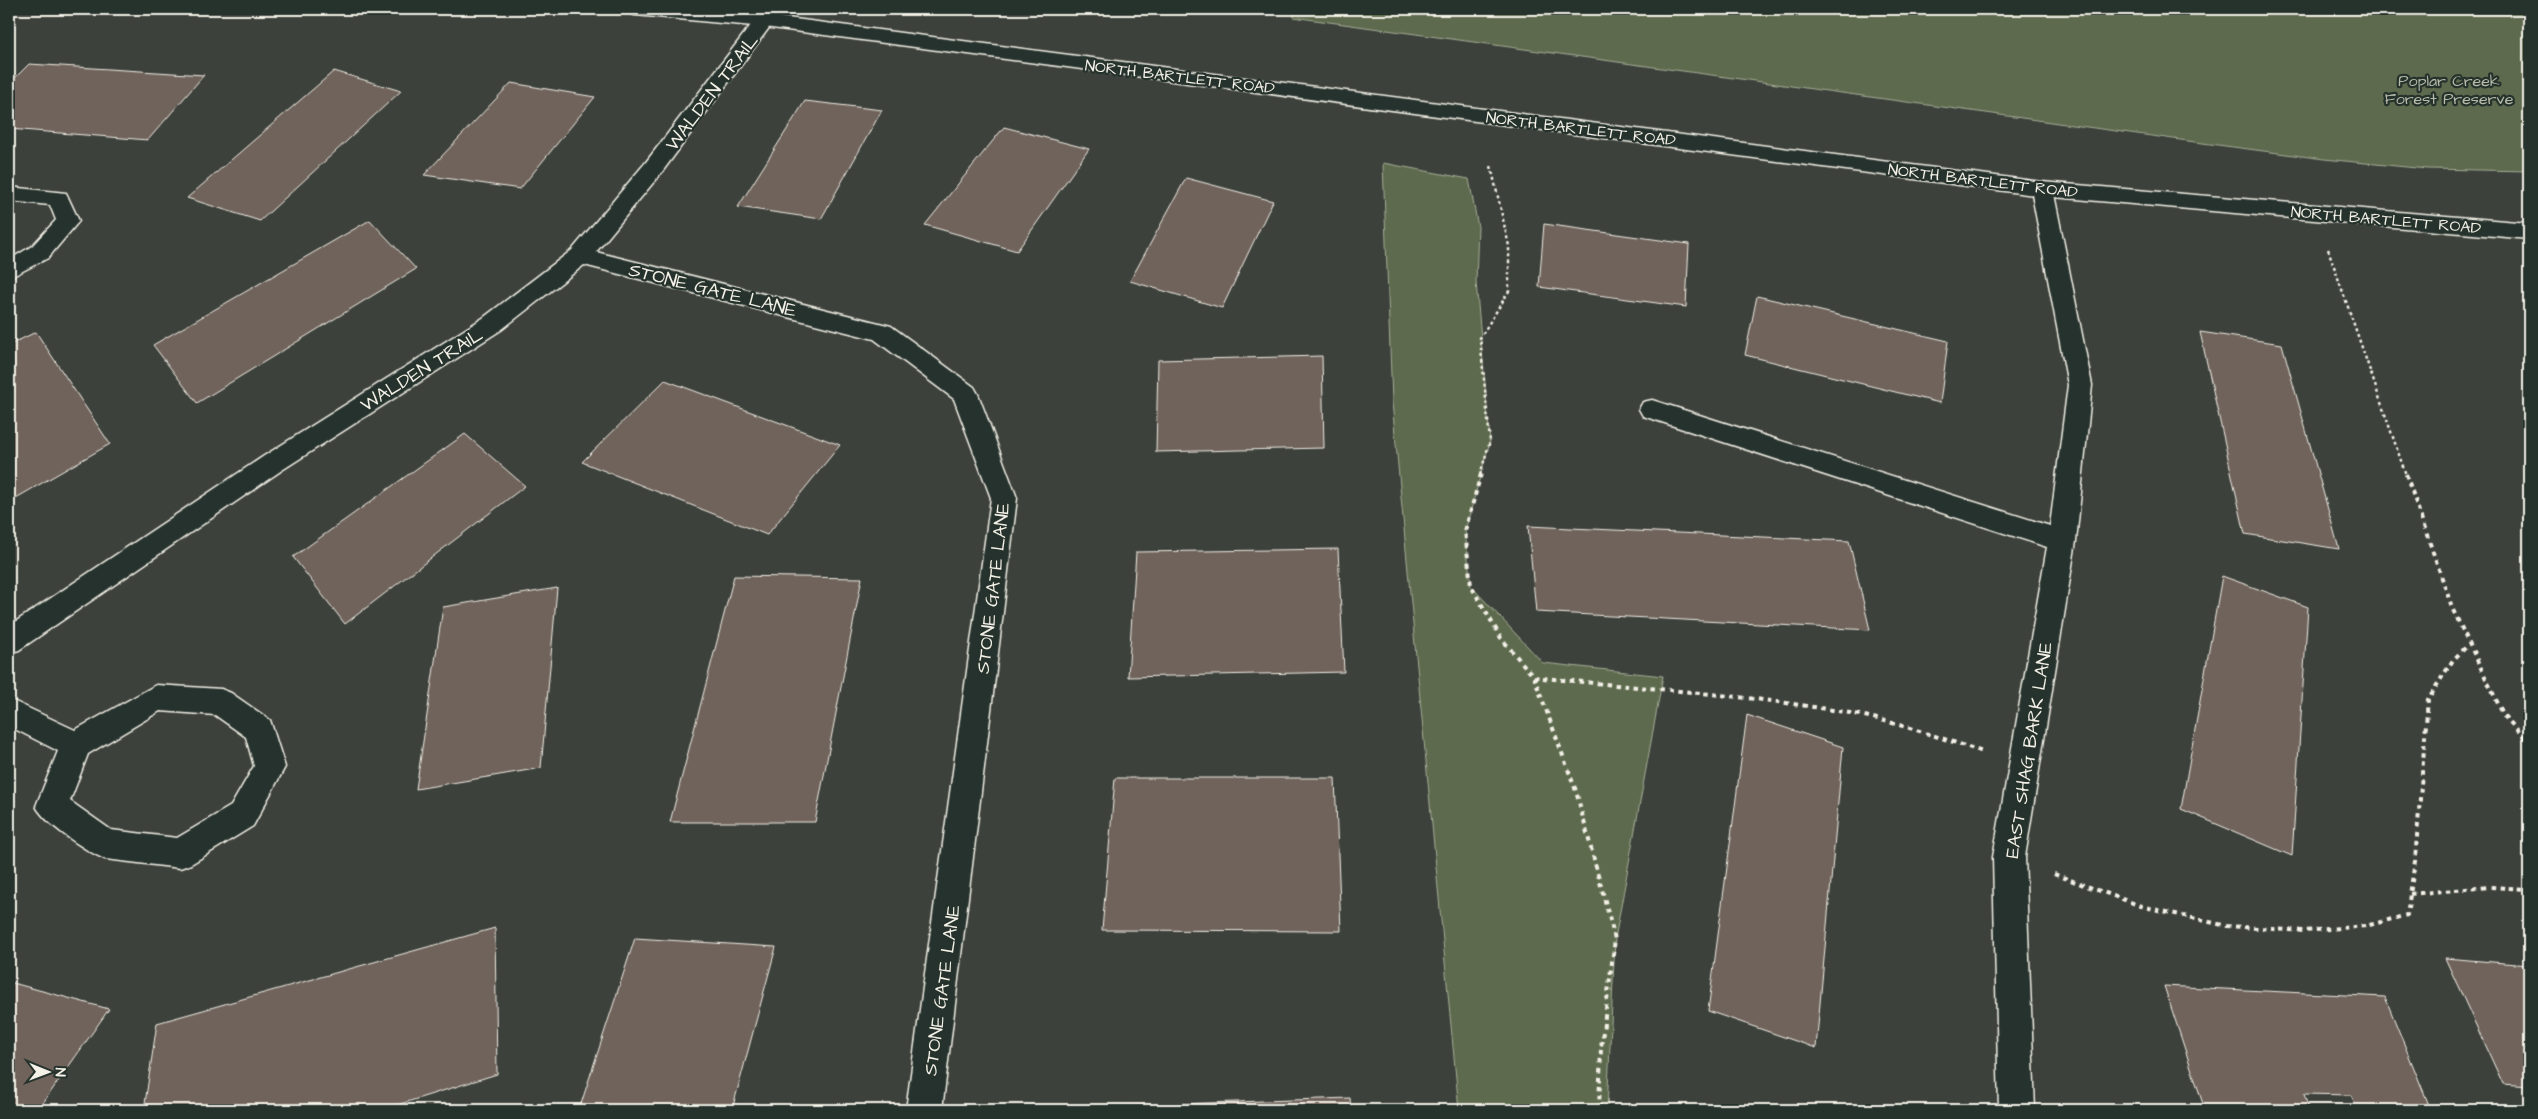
<svg xmlns="http://www.w3.org/2000/svg" width="2538" height="1119" font-family="'Architects Daughter',sans-serif">
  <style>
    .green { fill: #5d6b4d; stroke: #a8ae9a }
    .building { fill: #6f635c; stroke: #f4f1e8 }
    .lines { fill: none; stroke-linecap: round; stroke-linejoin: round }
    .street-casing { stroke: #f4f1e8; stroke-width: 3 }
    .secondary-casing { stroke: #f4f1e8; stroke-width: 3 }
    .path-far1 { stroke: #f4f1e8; stroke-width: 2.5; stroke-dasharray: 3 3; stroke-linecap: butt }
    .path { stroke: #f4f1e8; stroke-width: 4; stroke-dasharray: 4.5 4.5; stroke-linecap: butt }
    .street { fill: #26332d; fill-rule: evenodd }
    .secondary { fill: #26332d; fill-rule: evenodd }
    .labels { text-anchor: middle; stroke-width: 4.5; stroke-linejoin: round; paint-order: stroke }
    .far-street-label { font-size: 16px; fill: #f4f1e8; stroke: #26332d }
    .far-park-label { font-size: 16px; fill: #b8bbaa; stroke: #26332d }
    .street-label { font-size: 19px; fill: #f4f1e8; stroke: #26332d }
  </style>
  <rect width="100%" height="100%" fill="#3c413b"/>
  <filter id="ink" filterUnits="userSpaceOnUse"><feTurbulence type="fractalNoise" baseFrequency=".02" numOctaves="2"/><feDisplacementMap in="SourceGraphic" scale="10" xChannelSelector="R" yChannelSelector="G"/><feConvolveMatrix kernelMatrix="1 2 1 2 8 2 1 2 1" color-interpolation-filters="sRGB"/></filter>
  <g filter="url(#ink)">
    <!-- green -->
    <g class="green">
      <path d="M1296 9H2529V171L2427 169 2324 159 2195 142 1293 17Z"/>
      <path d="M1383 163 1469 179 1478 227 1476 282 1490 441 1465 531 1471 586 1543 663 1663 676 1615 939 1607 1110H1459L1392 402Z"/>
    </g>
    <!-- building -->
    <g class="building">
      <path d="M29 64 204 75 148 140 9 129V84Z"/>
      <path d="M334 71 401 91 260 221 187 198Z"/>
      <path d="M511 83 595 97 520 189 424 175Z"/>
      <path d="M805 101 882 110 821 219 738 207Z"/>
      <path d="M1004 127 1089 149 1017 251 925 225Z"/>
      <path d="M1186 178 1273 201 1222 308 1130 281Z"/>
      <path d="M370 220 416 269 197 403 153 345Z"/>
      <path d="M1544 224 1689 244 1686 307 1539 287Z"/>
      <path d="M1757 296 1948 341 1940 403 1745 355Z"/>
      <path d="M36 332 110 444 9 502V345Z"/>
      <path d="M2200 332 2282 344 2339 549 2245 534Z"/>
      <path d="M1322 356 1324 448 1156 452 1158 360Z"/>
      <path d="M665 380 840 445 767 535 582 462Z"/>
      <path d="M465 434 525 486 345 624 293 557Z"/>
      <path d="M1528 526 1849 541 1870 630 1536 612Z"/>
      <path d="M1338 549 1344 672 1128 677 1136 552Z"/>
      <path d="M734 576 862 578 815 822H670Z"/>
      <path d="M2222 576 2308 607 2292 856 2181 809Z"/>
      <path d="M557 588 541 768 416 789 443 607Z"/>
      <path d="M1747 715 1843 747 1816 1048 1708 1011Z"/>
      <path d="M1115 778H1335L1341 931 1102 930Z"/>
      <path d="M495 928 497 1074 381 1110H144L157 1023Z"/>
      <path d="M635 938 776 947 732 1110H579Z"/>
      <path d="M2445 958 2529 965V1086L2503 1084Z"/>
      <path d="M9 982 109 1009 38 1110H9Z"/>
      <path d="M2164 986 2385 997 2431 1110H2358L2351 1095 2304 1094 2309 1110H2205Z"/>
      <path d="M1350 1098 1351 1110H1093V1107Z"/>
    </g>
    <g class="lines">
      <!-- street casing -->
      <g class="street-casing">
        <g id="street">
          <path d="M764 15 771 17 774 21 771 25 662 172 596 252 891 326 974 387 978 394 1017 498 942 1110H906L991 498 954 399 874 339 584 265 501 330 282 470 19 650 9 653V626L264 456 483 318 572 250 646 162 757 17Z"/>
          <path d="M2042 182 2050 184 2053 189 2092 385 2076 541 2025 857 2035 1110H1999L1993 857 2047 547 1643 416 1639 409 1643 402 1652 400 2050 526 2068 385 2031 189 2034 184Z"/>
          <path d="M9 187 66 193 79 221 48 258 9 278V260L32 246 56 220 50 205 9 201Z"/>
          <path d="M156 685 221 689 231 693 270 720 285 767 253 826 191 864 180 868 105 859C86 851 45 824 36 806L58 751 9 726V699L75 730ZM160 711 215 715 246 737 254 766 231 806 177 838 111 830 70 801 88 754Z"/>
        </g>
      </g>
      <!-- secondary casing -->
      <g class="secondary-casing">
        <path id="secondary" d="M625 9H695L764 15 2042 182 2529 223V239L2042 196 764 27 635 15 628 13Z"/>
      </g>
      <!-- path-far1 -->
      <g class="path-far1">
        <path d="M2328 249 2406 475"/>
        <path d="M1480 475 1490 441 1480 338 1509 291V246L1491 166"/>
      </g>
      <!-- path -->
      <g class="path">
        <path d="M1481 474 1465 531 1471 586 1501 638 1534 677 1576 791 1615 939 1601 1047 1599 1110"/>
        <path d="M2406 474 2453 610 2504 716 2529 742"/>
        <path d="M1534 677C1637 688 1742 694 1844 712 1891 720 1938 737 1983 752"/>
        <path d="M2054 874 2141 906 2227 926 2304 931 2366 926 2407 915 2415 861 2428 699 2453 660 2469 644"/>
        <path d="M2410 894 2489 887 2529 889"/>
      </g>
      <!-- street -->
      <use href="#street" class="street"/>
      <!-- secondary -->
      <use href="#secondary" class="secondary"/>
    </g>
  </g>
  <g class="labels">
    <!-- far-street labels -->
    <g class="far-street-label">
      <text transform="translate(1180 76) rotate(7)" y="6">NORTH BARTLETT ROAD</text>
      <text transform="translate(1581 128) rotate(7)" y="6">NORTH BARTLETT ROAD</text>
      <text transform="translate(1983 180) rotate(7)" y="6">NORTH BARTLETT ROAD</text>
      <text transform="translate(2386 219) rotate(5)" y="6">NORTH BARTLETT ROAD</text>
    </g>
    <!-- far-park labels -->
    <g class="far-park-label">
      <text x="2449" y="86">Poplar Creek<tspan x="2449" dy="18">Forest Preserve</tspan></text>
    </g>
    <!-- street labels -->
    <g class="street-label">
      <text transform="translate(711 92) rotate(-53)" y="7">WALDEN TRAIL</text>
      <text transform="translate(713 289) rotate(14)" y="7">STONE GATE LANE</text>
      <text transform="translate(421 369) rotate(-32)" y="7">WALDEN TRAIL</text>
      <text transform="translate(992 588) rotate(-83)" y="7">STONE GATE LANE</text>
      <text transform="translate(2028 750) rotate(-81)" y="7">EAST SHAG BARK LANE</text>
      <text transform="translate(941 990) rotate(-82)" y="7">STONE GATE LANE</text>
    </g>
  </g>
  <!-- margin -->
  <rect width="2538" height="1119" fill="none" stroke="#26332d" stroke-width="30"/>
  <rect x="15" y="15" width="2508" height="1089" fill="none" stroke="#f4f1e8" stroke-width="2" filter="url(#ink)"/>
  <!-- north arrow -->
  <g transform="translate(48 1072) rotate(91)" stroke="#26332d" stroke-width="4" paint-order="stroke">
  <path d="M0-4L9 19L0 12L-9 19Z" fill="#f4f1e8"/>
  <text y="-8" font-size="14" font-weight="bold" text-anchor="middle" fill="#f4f1e8">N</text>
  </g>
</svg>
